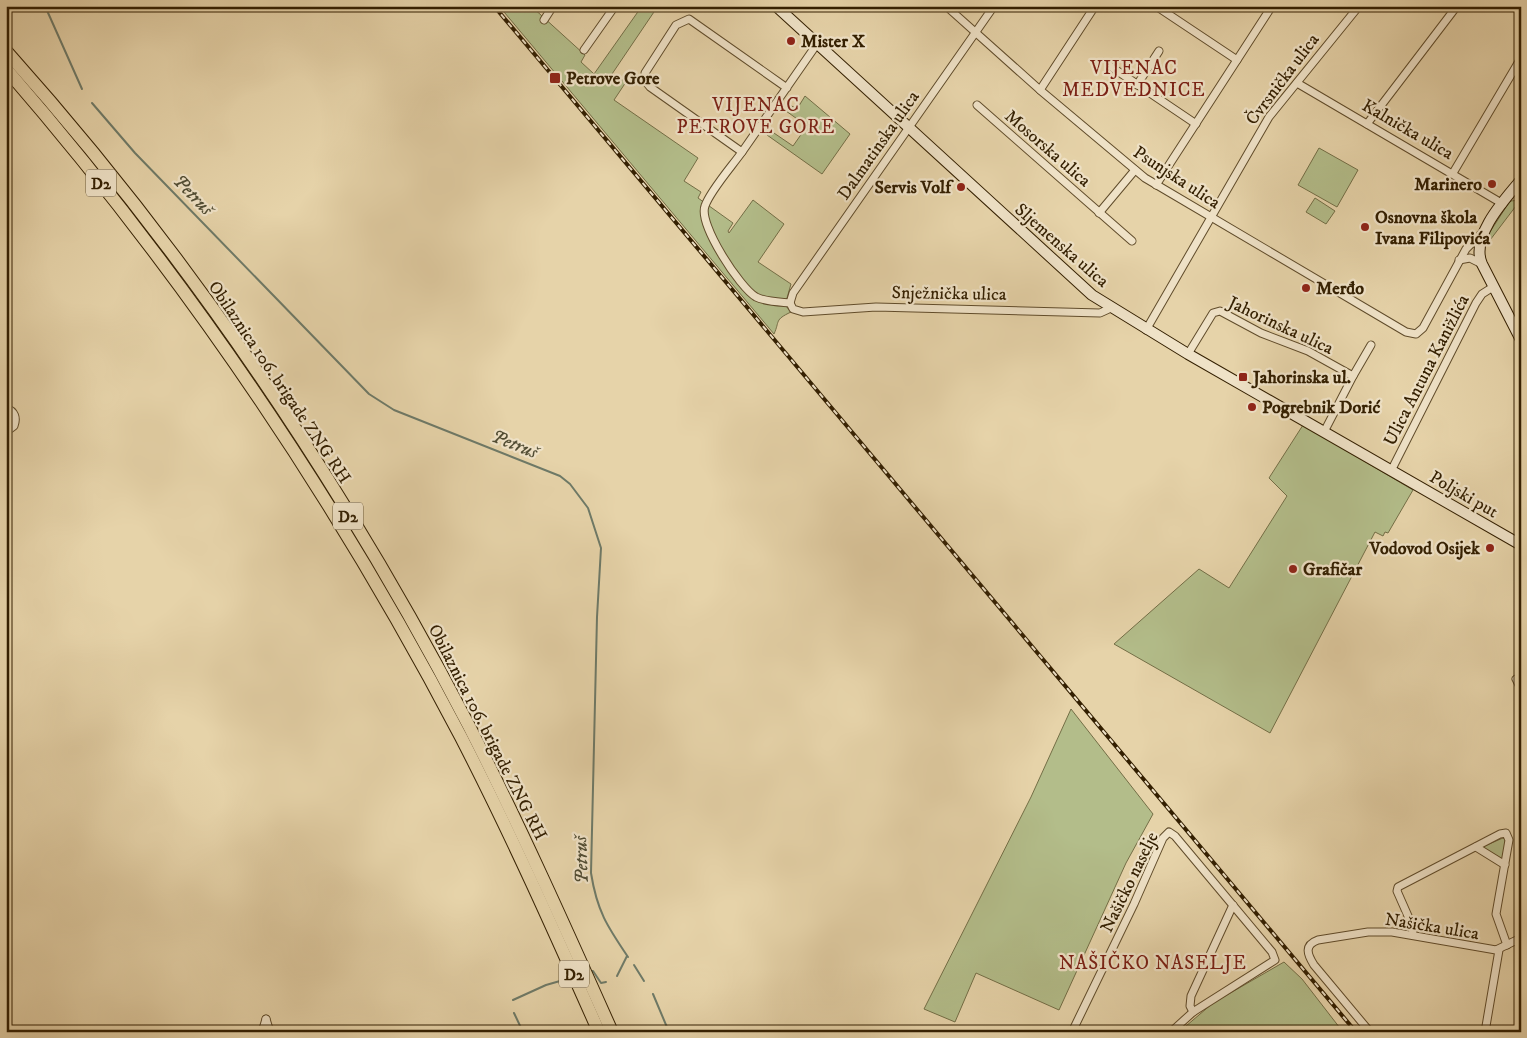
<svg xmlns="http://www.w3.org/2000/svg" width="1527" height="1038" font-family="'IM FELL DW Pica',serif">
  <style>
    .green { fill: #b3bd8a; stroke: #736e46 }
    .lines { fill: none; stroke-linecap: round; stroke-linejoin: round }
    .stream { stroke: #6e7a68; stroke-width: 2 }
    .street-casing { stroke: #604c2b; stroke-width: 9 }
    .secondary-casing { stroke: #331f01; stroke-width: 12 }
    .highway-casing { stroke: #331f01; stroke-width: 14 }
    .street { stroke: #efe2c7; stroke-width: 7 }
    .secondary { stroke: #efe2c7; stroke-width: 10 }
    .highway { stroke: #e6d3a9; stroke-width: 12 }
    .rail-casing { stroke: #331f01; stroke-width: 4 }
    .rail { stroke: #efe2c7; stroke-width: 2; stroke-dasharray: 5.5; stroke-linecap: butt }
    .poi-dot { fill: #8f2418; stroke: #efe2c7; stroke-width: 2 }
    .labels { text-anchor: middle; stroke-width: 4.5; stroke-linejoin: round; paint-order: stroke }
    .shield { fill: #efe2c7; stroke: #6b5a3c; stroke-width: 1 }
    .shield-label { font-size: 16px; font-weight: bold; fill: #331f01 }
    .poi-label { font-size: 18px; font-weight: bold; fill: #331f01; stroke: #efe2c7; text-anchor: start }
    .street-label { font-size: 18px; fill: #331f01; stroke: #efe2c7 }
    .neighbourhood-label { font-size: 19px; letter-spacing: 1px; fill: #7a1f14; stroke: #efe2c7 }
    .water-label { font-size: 19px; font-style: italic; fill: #514d34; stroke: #efe2c7 }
  </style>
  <rect width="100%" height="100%" fill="#e6d3a9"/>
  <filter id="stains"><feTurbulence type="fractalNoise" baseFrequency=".004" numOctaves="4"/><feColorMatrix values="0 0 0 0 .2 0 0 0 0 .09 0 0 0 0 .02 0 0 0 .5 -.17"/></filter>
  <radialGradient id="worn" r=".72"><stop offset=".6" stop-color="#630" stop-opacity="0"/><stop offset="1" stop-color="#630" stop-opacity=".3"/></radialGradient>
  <!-- green -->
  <g class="green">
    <path d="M499 6H531L585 55 581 62 594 74 642 6H658L612 74 626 82 614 100 698 158 684 181 701 192 698 198 733 223 728 231 729 233 753 200 784 224 758 262 791 284 785 305 791 312C774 320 780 321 774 334Z"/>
    <path d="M805 96 850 134 822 174 767 135 771 131 793 146 807 126 786 111 790 105 797 109Z"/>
    <path d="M1319 148 1358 170 1337 207 1298 185Z"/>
    <path d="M1315 198 1335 211 1326 224 1306 212Z"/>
    <path d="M1519 200V202L1484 248 1486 238 1508 204 1511 201Z"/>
    <path d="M1303 425 1413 490 1388 533 1385 532 1383 536 1375 532 1270 733 1114 644 1199 569 1229 588 1287 496 1269 478Z"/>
    <path d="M1071 709 1153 814 1126 863 1059 1010 976 973 955 1022 924 1009 1031 797Z"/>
    <path d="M1503 838 1505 840 1504 860 1482 847Z"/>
    <path d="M1284 962 1302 979 1343 1032H1179L1213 1003Z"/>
  </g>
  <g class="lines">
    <!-- stream -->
    <g class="stream">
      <path d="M45 6 82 89"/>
      <path d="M92 103 135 153 369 394 394 410 560 476 570 484 588 508 601 548 597 617 591 873C597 911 607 926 628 957"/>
      <path d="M634 965 644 981"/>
      <path d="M590 971H593L601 983 606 982"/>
      <path d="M617 976 627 956"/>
      <path d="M653 994 669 1032"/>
      <path d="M513 1000 546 985 560 981"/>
      <path d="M514 1013 523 1032"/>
    </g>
    <!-- street casing -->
    <g class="street-casing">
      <g id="street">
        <path d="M946 6 1040 90 1145 178 1406 332 1416 334 1423 328 1466 249 1484 231"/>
        <path d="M1156 6 1237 60"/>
        <path d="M544 20 553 6"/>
        <path d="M584 50 615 6"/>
        <path d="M1110 66 1196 124"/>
        <path d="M1297 83 1503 204"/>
        <path d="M1137 85 1159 51"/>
        <path d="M787 88 689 19 676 25 645 73 646 82 650 87 742 152C767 116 792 80 817 44"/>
        <path d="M1040 90 1095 6"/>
        <path d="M977 105 1132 241"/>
        <path d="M1367 124 1457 6"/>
        <path d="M742 152C732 166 710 191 705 206 698 224 740 288 756 297 766 302 779 302 790 303"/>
        <path d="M1453 173 1521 58"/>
        <path d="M1156 185 1272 6"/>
        <path d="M1099 213 1135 170"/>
        <path d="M1459 260 1470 258 1482 264"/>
        <path d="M790 303 793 293 994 6"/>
        <path d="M790 303 793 309 803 312 876 307 1100 313 1111 308"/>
        <path d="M1146 330 1269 117 1359 6"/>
        <path d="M1188 354 1213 313 1220 311 1261 333 1308 351 1353 376 1324 432"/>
        <path d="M1353 376 1371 345"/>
        <path d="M6 408C15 411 17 418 14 426L6 432"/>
        <path d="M1391 471 1476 303 1482 294 1493 287"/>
        <path d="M1521 676 1516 679 1521 689"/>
        <path d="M1476 847 1505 865"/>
        <path d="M1413 935 1412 925 1397 891 1398 887 1500 834 1506 833 1509 840 1496 914 1507 945"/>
        <path d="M1193 1012 1190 1006 1191 996 1233 905"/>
        <path d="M266 1019 270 1032"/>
        <path d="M262 1032 266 1019"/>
        <path d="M1072 1032 1134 904 1163 838 1169 832 1175 836 1272 952 1275 960 1193 1012 1171 1032"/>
        <path d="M1370 1032 1314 965C1307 954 1304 945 1318 940L1368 932H1392L1496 950 1521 938"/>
        <path d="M1485 1032 1499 950"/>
      </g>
    </g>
    <!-- secondary casing -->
    <g class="secondary-casing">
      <g id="secondary">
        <path d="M776 6 1092 295 1188 354 1521 545"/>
        <path d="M1521 180C1504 200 1470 237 1482 264L1521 340"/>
      </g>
    </g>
    <!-- highway casing -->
    <g class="highway-casing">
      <g id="highway">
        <path d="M6 51C188 254 344 485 469 726 520 826 566 929 612 1032"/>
        <path d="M6 69C183 273 336 498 461 737 511 834 555 933 599 1032"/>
      </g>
    </g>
    <!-- street -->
    <use href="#street" class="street"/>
    <!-- secondary -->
    <use href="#secondary" class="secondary"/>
    <!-- highway -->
    <use href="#highway" class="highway"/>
    <!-- rail casing -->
    <g class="rail-casing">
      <path id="rail" d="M494 6 1356 1032"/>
    </g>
    <!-- rail -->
    <use href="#rail" class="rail"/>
  </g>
  <!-- markers -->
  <g class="poi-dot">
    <circle cx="791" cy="41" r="5"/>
    <rect x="549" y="72" width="12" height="12" rx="2.5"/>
    <circle cx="1492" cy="184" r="5"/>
    <circle cx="961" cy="187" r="5"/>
    <circle cx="1365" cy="227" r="5"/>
    <circle cx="1306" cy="288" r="5"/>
    <rect x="1238" y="372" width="10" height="10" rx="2.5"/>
    <circle cx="1252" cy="407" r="5"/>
    <circle cx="1490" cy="548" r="5"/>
    <circle cx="1293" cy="569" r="5"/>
  </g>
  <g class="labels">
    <!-- shield labels -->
    <g class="shield">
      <rect x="86" y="169.5" width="30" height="27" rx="4"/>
      <rect x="333" y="502.5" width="30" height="27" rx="4"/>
      <rect x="559" y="960.5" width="30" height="27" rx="4"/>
    </g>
    <g class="shield-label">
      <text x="101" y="189">D2</text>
      <text x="348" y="522">D2</text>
      <text x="574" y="980">D2</text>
    </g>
    <!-- poi labels -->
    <g class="poi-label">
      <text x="801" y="47">Mister X</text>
      <text x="566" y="84">Petrove Gore</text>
      <text x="1482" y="190" text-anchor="end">Marinero</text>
      <text x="951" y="193" text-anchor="end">Servis Volf</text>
      <text x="1375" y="223">Osnovna škola<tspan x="1375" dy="21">Ivana Filipovića</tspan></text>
      <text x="1316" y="294">Merđo</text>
      <text x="1253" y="383">Jahorinska ul.</text>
      <text x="1262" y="413">Pogrebnik Dorić</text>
      <text x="1480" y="554" text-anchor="end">Vodovod Osijek</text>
      <text x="1303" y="575">Grafičar</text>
    </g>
    <!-- street labels -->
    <g class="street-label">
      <text transform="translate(1282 79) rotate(-53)" y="6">Čvrsnička ulica</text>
      <text transform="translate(1408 129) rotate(30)" y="6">Kalnička ulica</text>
      <text transform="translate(878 145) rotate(-55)" y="6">Dalmatinska ulica</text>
      <text transform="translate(1048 148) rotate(41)" y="6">Mosorska ulica</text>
      <text transform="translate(1177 177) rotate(33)" y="6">Psunjska ulica</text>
      <text transform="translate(1062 245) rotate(41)" y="6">Sljemenska ulica</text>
      <text transform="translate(949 293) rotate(1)" y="6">Snježnička ulica</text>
      <text transform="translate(1281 325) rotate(25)" y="6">Jahorinska ulica</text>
      <text transform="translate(1426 370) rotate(-63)" y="6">Ulica Antuna Kanižlića</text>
      <text transform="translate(280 382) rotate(56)" y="6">Obilaznica 106. brigade ZNG RH</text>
      <text transform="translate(1464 494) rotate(30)" y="6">Poljski put</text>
      <text transform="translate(488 732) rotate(63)" y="6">Obilaznica 106. brigade ZNG RH</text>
      <text transform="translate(1129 882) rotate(-64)" y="6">Našičko naselje</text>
      <text transform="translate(1432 926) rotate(9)" y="6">Našička ulica</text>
    </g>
    <!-- neighbourhood labels -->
    <g class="neighbourhood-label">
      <text x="1134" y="74">VIJENAC<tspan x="1134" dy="22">MEDVEDNICE</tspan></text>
      <text x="756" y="111">VIJENAC<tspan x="756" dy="22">PETROVE GORE</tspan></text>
      <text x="1153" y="969">NAŠIČKO NASELJE</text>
    </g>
    <!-- water labels -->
    <g class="water-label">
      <text transform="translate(194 194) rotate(46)" y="7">Petruš</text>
      <text transform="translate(515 443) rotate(22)" y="7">Petruš</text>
      <text transform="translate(580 860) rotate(-92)" y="7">Petruš</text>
    </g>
  </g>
  <!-- margin -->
  <rect width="1527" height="1038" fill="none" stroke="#e6d3a9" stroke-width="25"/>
  <rect x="8" y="8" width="1512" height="1023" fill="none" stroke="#331f01" stroke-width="2.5"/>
  <rect x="12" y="12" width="1502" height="1013" fill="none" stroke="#331f01"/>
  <rect width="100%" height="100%" filter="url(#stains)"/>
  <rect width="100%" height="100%" fill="url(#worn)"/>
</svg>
